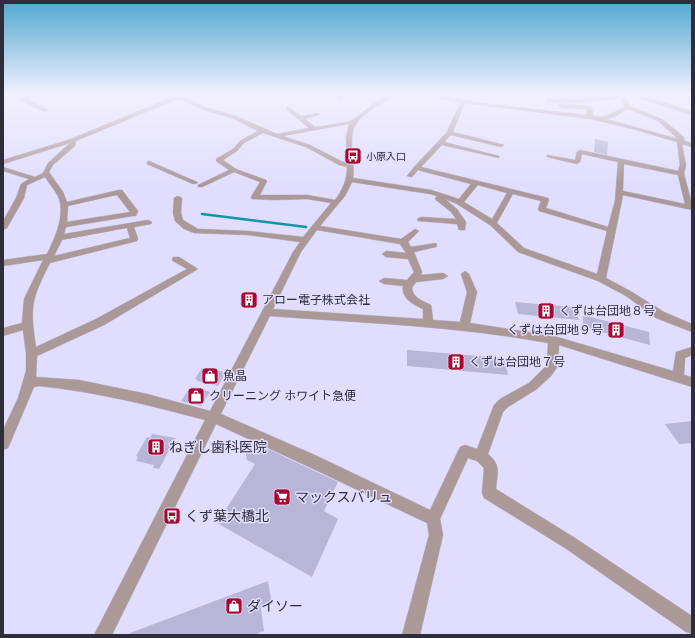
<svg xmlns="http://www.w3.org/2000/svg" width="695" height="638" font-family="Roboto,'Noto Sans JP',sans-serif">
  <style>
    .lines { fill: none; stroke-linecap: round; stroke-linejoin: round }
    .stream { stroke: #0c97a9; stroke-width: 2.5 }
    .building { fill: #b9b5d6 }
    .minor-casing { stroke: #bdbad8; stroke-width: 1 }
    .minor { fill: #ab9998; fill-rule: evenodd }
    .labels { text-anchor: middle; stroke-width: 3; stroke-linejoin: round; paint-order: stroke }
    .far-poi-label { font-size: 10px; fill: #2f2d3a; stroke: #e1ddff; text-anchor: start }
    .poi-label { font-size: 12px; fill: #2f2d3a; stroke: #e1ddff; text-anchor: start }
    .near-poi-label { font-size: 14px; fill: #2f2d3a; stroke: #e1ddff; text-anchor: start }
  </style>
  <rect width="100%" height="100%" fill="#e1ddff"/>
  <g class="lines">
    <!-- stream -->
    <path class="stream" d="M202 214 306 227"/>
  </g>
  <!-- building -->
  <g class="building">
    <path d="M595 139 608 142 607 155 594 152Z"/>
    <path d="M247 293 258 295 251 307 240 305Z"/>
    <path d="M515 302 574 307 579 320 518 314Z"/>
    <path d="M583 315 649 332 650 345 583 327Z"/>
    <path d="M407 350 504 358 508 375 407 366Z"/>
    <path d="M202 368 226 372 218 386 197 381 198 380 195 379Z"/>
    <path d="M193 387 210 392 201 406 181 401 190 388Z"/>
    <path d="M692 421V443L679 444 665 424Z"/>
    <path d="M152 434 176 438 159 469 153 468 154 465 136 461 138 457 136 456 147 437 150 438Z"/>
    <path d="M251 441 338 482 324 511 338 519 312 577 217 523 255 464 247 460 245 451Z"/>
    <path d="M268 581 272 604 261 608 264 631 254 635H130V633Z"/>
  </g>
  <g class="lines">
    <!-- minor casing -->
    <g class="minor-casing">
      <g id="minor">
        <path d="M33 94H41L27 100 47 109V111H43L20 100Z"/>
        <path d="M166 94 184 97 208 108 236 116 277 134 309 128 286 109V107H290L301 116 319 113V115L305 119 315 127C322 126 347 123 352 120 364 113 381 94 395 94 380 108 352 114 352 139 351 153 355 165 353 178L431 190 459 199 471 184 418 170 412 177 407 176 414 167 447 132 460 103 423 94H434L481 103 587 115 586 109 561 108 558 106 561 104 589 106 592 108 593 116C605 119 614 112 625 106L620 98 587 102H548L545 100 548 98H587L625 94V96L630 106 662 119 683 136 685 141 692 143V147L682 144 686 165 684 174 692 204V210L623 195 606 278 632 292 664 312 692 324V332L656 318 626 296 598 281 518 252 490 225 457 204 445 199 457 209 466 222 465 230H459L457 224 418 221 417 219 421 217 456 219 451 212 436 200 435 198 437 196 430 194 352 182 345 196 320 226 401 239 415 229 419 231 408 242 411 247 436 243 437 245 436 247 414 252 422 272 421 275 443 273 448 276 443 279 416 282 412 288C413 298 423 301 431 305L433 320 460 322 467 292 461 274 465 271 469 274 477 292 470 323 554 336 673 371 676 352 692 347V355L685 358 684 375 692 377V387L559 345 558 366 551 376 537 389 508 407 503 412 488 454C502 466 497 473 496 489L575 538 692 616V634L686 632 565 548 484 498 482 493 484 468 477 461 468 458 440 519 443 535 420 635H402L429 535 427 523 307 466 216 424 112 635H94L205 420C149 405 97 392 39 386L34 387 8 448 3 450V430L18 398 26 371V353L23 330 3 336V328L22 323 24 299 43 260 3 266V260L47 254C55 237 66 215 58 196 54 189 49 183 45 177L27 185 24 198 7 228 3 230V221L16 198 21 184 29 179 3 171V167L35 177 43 173 48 163 70 143 3 164V160L71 139 170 98ZM175 100H181L204 110 232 118 258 131 240 141 233 149 216 159V161L229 170 198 185V187H202L234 172 260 182 251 197 252 199 274 200 307 199 331 203 303 237 248 231 198 229 183 220 181 213 182 198 178 196 174 198 173 213 175 221 184 229 194 233 248 235 300 242 293 252 210 411 147 394 79 380 36 377 37 356 104 325 198 269 179 257H173L172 259 173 261 187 269 96 319 36 347C30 307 31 300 50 263L137 241 138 239 134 227 151 224 152 222 148 220 64 234 66 227 133 216H136L138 211 122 190H119L67 202 63 192 49 172 53 165 75 146 76 141ZM465 103 591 119 633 129 677 142 680 165 678 171 580 150 577 152 575 160 547 155V157L577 164 580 162 582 154 618 162 615 201 608 227 546 208 549 200 548 198 421 167 442 145 499 158V156L444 142 451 135 501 147 504 145 453 132ZM628 109 658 121 678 139 606 119 614 117ZM349 124 346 137 347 163 343 162 310 145 283 136ZM263 133 306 147 339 165 347 167C347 180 343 189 335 200L307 195H260L267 181 266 180 236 169 223 160 237 151 244 143ZM624 164 678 175 685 204 623 191ZM478 185 507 193 492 219 464 202ZM513 194 541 201 538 209 539 211 607 231 597 274 524 248 497 223ZM117 195 130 212 67 222 68 206ZM127 228 130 238 54 256 62 240ZM317 230 400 244 406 253 386 251 382 254 386 257 408 259 414 272 407 280 384 278 379 281 384 284 403 286C401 298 413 305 423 309V319L273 309 301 252ZM270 316C363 323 457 326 548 343L547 365 529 383 500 399 494 405 477 449 465 445 460 447 430 510 317 456 221 414Z"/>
        <path d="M340 94H345L340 101 337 99Z"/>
        <path d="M627 94H636L692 111V115Z"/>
        <path d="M149 161 197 182 198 183 193 184 147 164V162Z"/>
      </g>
    </g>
    <!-- minor -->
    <use href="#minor" class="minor"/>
  </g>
  <!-- sky -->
  <linearGradient id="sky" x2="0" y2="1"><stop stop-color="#50a8cf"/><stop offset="0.51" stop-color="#f2f0ff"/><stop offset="1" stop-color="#f2f0ff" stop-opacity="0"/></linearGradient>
  <rect width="695" height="184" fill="url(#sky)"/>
  <!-- icons -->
  <defs>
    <g id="bus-square" transform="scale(0.9)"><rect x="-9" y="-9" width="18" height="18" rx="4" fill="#a50830" stroke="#e1ddff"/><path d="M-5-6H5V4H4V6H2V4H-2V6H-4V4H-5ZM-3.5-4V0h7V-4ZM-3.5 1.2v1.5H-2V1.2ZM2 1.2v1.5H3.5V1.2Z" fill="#fff"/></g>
    <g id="building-square" transform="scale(0.9)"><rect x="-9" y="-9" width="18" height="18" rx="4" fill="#a50830" stroke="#e1ddff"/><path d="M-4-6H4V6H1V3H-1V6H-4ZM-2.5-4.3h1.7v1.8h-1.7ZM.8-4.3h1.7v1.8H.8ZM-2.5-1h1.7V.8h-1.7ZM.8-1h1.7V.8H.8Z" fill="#fff"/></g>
    <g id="shop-square" transform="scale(0.9)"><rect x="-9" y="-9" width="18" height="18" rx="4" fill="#a50830" stroke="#e1ddff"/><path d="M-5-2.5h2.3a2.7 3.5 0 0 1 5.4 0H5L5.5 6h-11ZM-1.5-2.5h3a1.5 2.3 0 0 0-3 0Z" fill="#fff"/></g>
    <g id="supermarket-square" transform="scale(0.9)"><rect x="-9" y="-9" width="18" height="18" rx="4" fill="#a50830" stroke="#e1ddff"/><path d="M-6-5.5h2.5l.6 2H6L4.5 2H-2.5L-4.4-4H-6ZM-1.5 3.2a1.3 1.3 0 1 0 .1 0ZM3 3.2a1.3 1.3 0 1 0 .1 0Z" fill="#fff"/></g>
  </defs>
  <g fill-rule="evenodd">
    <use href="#bus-square" x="353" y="156"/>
    <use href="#building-square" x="249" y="300"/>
    <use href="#building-square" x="546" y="311"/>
    <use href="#building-square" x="616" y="330"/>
    <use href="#building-square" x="456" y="362"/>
    <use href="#shop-square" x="210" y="376"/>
    <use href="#shop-square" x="196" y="396"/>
    <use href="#building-square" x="156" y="447"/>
    <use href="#supermarket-square" x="282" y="497"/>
    <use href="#bus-square" x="172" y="516"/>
    <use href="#shop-square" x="234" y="606"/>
  </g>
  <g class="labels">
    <!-- far-poi labels -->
    <g class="far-poi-label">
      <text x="366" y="160">小原入口</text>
    </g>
    <!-- poi labels -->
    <g class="poi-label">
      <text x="262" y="304">アロー電子株式会社</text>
      <text x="559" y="315">くずは台団地８号</text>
      <text x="603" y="334" text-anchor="end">くずは台団地９号</text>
      <text x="469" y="366">くずは台団地７号</text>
      <text x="223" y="380">魚晶</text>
      <text x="209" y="400">クリーニング ホワイト急便</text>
    </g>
    <!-- near-poi labels -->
    <g class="near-poi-label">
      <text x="169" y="452">ねぎし歯科医院</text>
      <text x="295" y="502">マックスバリュ</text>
      <text x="185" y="521">くず葉大橋北</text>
      <text x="247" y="611">ダイソー</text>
    </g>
  </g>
  <!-- border -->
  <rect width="695" height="638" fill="none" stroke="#2f2d3a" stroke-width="8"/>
</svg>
